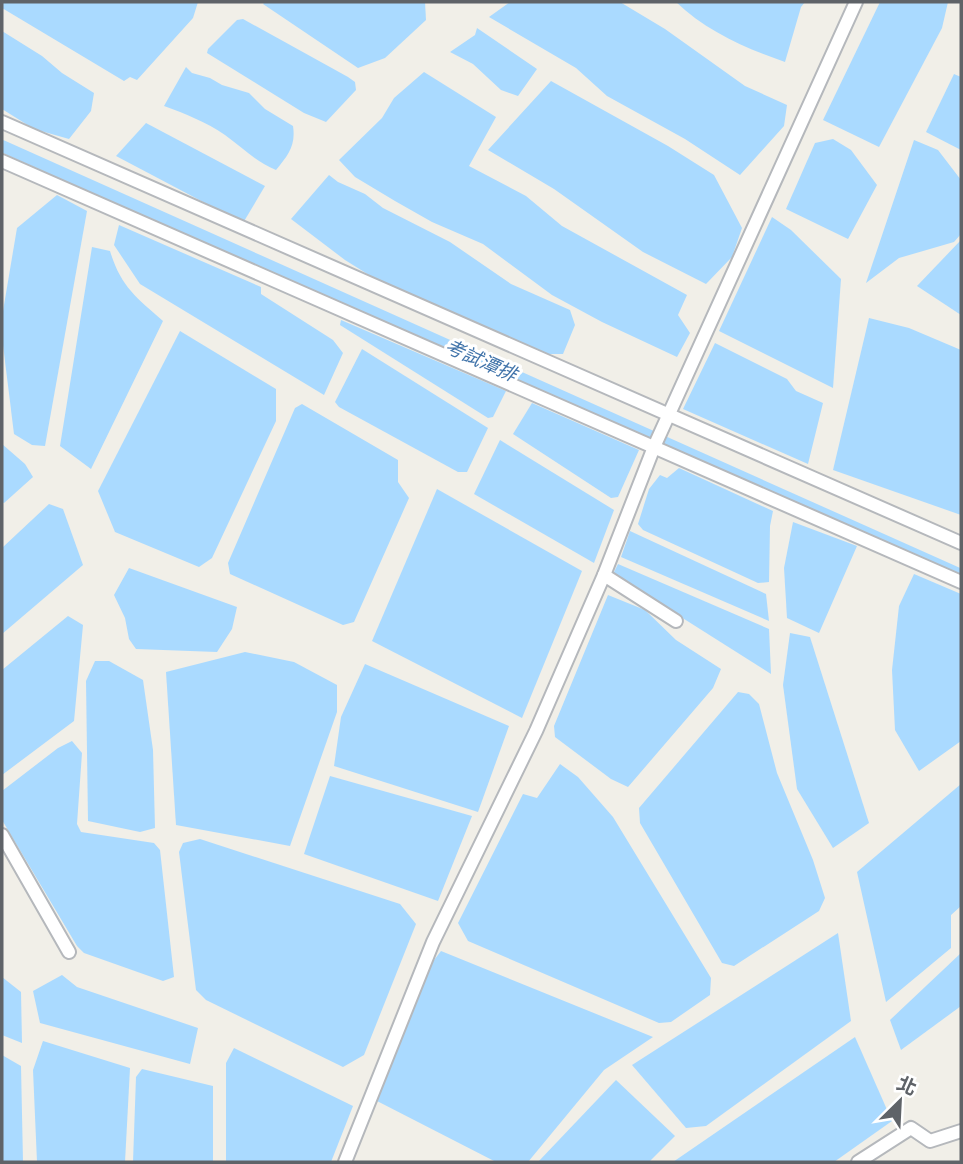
<svg xmlns="http://www.w3.org/2000/svg" width="963" height="1164" font-family="Poppins,'Noto Sans TC',sans-serif">
  <style>
    .water { fill: #aadaff }
    .lines { fill: none; stroke-linecap: round; stroke-linejoin: round }
    .canal { stroke: #aadaff; stroke-width: 12 }
    .minor-casing { stroke: #b5b8bc; stroke-width: 16 }
    .minor { stroke: #fff; stroke-width: 12 }
    .labels { text-anchor: middle; stroke-width: 6; stroke-linejoin: round; paint-order: stroke }
    .water-label { font-size: 19px; font-style: italic; fill: #4174aa; stroke: #fff }
  </style>
  <rect width="100%" height="100%" fill="#f1efe8"/>
  <!-- water -->
  <g class="water">
    <path d="M2 2H198L193 18 137 80 130 77 124 81 2 8Z"/>
    <path d="M265 2H425L426 20 385 58 358 68 263 4Z"/>
    <path d="M510 2H620L665 29 745 86 787 105 784 126 740 175 685 139 607 96 576 68 489 17Z"/>
    <path d="M676 2H805L801 7 785 62C745 48 706 31 676 2Z"/>
    <path d="M880 2H948L942 28 879 147 823 120Z"/>
    <path d="M243 19 348 77 355 82 356 90 326 122 304 113 207 53 208 49 237 20Z"/>
    <path d="M477 28 537 69 518 96 501 90 473 64 450 52 475 35Z"/>
    <path d="M2 31 42 56 62 73 94 93 91 111 69 139 34 129 2 109Z"/>
    <path d="M186 67 192 73 210 78 222 85 249 93 265 109 293 126C296 146 288 155 276 170 256 162 243 148 225 135 206 122 186 114 164 106Z"/>
    <path d="M424 72 496 117 469 166 526 196 562 226 687 295 678 315 690 333 677 357 602 322 552 295 483 244 432 222 395 201 355 177 339 160 382 118 394 98Z"/>
    <path d="M954 74 961 77V150L926 132Z"/>
    <path d="M551 81 668 146 714 175 742 228 732 257 706 284 643 252 554 189 488 150Z"/>
    <path d="M146 123 265 186 243 223 116 156Z"/>
    <path d="M833 139 851 150 877 185 848 239 786 209 815 143Z"/>
    <path d="M914 140 938 150 961 180V234L954 242 899 258 866 283Z"/>
    <path d="M329 175 338 182 365 194 383 208 450 242 511 284 570 310 575 325 563 354H546L385 285 345 260 291 219Z"/>
    <path d="M57 195 87 211 45 446 32 445 14 434 2 337V317L17 228Z"/>
    <path d="M772 217 791 230 841 279 833 388 719 331Z"/>
    <path d="M119 225 261 287V294L333 340 343 353 324 395 140 284 114 245Z"/>
    <path d="M961 240V315L917 286Z"/>
    <path d="M92 247 110 251C121 287 136 297 163 321L91 469 60 446Z"/>
    <path d="M869 318 909 328 961 350V515L833 470Z"/>
    <path d="M341 320 506 391 493 417 488 418 340 325Z"/>
    <path d="M180 331 276 389V421L212 558 199 567 115 532 98 491Z"/>
    <path d="M715 343 787 379 796 391 823 403 808 464 683 409Z"/>
    <path d="M362 349 488 428 467 472H458L339 407 335 402Z"/>
    <path d="M532 403 639 450 618 497 611 498 513 434Z"/>
    <path d="M302 404 398 460V482L409 498 354 622 343 625 230 574 228 563 295 408Z"/>
    <path d="M500 440 614 510 594 563 474 494Z"/>
    <path d="M2 444 25 464 33 477 4 503 2 502Z"/>
    <path d="M679 468 773 511 770 526 769 582 758 583 643 530 638 524 649 489 660 475 667 478Z"/>
    <path d="M437 489 582 571 522 718 372 641Z"/>
    <path d="M49 504 63 509 83 565 2 634V548Z"/>
    <path d="M793 522 857 546 819 633 787 618 784 568Z"/>
    <path d="M630 531 766 594 769 621 621 557Z"/>
    <path d="M618 564 769 629 771 674 613 574Z"/>
    <path d="M129 568 237 607 232 629 217 652 136 649 129 639 125 618 114 595Z"/>
    <path d="M914 574 961 594V741L919 771 895 730 892 670 899 606Z"/>
    <path d="M608 595 645 610 676 640 721 669 713 688 628 787 611 779 555 737 554 726Z"/>
    <path d="M68 616 83 625 74 721 2 775V670Z"/>
    <path d="M790 633 810 637 869 823 833 848 797 789 783 685Z"/>
    <path d="M245 652 294 662 337 685V712L290 846 176 825 166 672Z"/>
    <path d="M95 661H109L143 680 153 750 155 828 140 832 88 821 86 681Z"/>
    <path d="M365 664 509 726 478 812 334 766 341 717Z"/>
    <path d="M738 692 749 694 759 704 777 773 813 860 825 898 819 911 734 966 722 963 640 823 639 808Z"/>
    <path d="M72 741 82 753 77 824 81 832 154 843 160 850 174 977 163 981 84 953 77 946 2 820V791L58 748Z"/>
    <path d="M560 764 578 777 613 817 711 978 710 995 671 1022 659 1023 468 941 458 923 523 794 537 798Z"/>
    <path d="M330 776 472 816 438 901 304 854Z"/>
    <path d="M961 784V906L951 915V948L886 1002 857 872Z"/>
    <path d="M200 839 400 904 416 924 364 1055 343 1067 206 1000 196 990 179 852 183 843Z"/>
    <path d="M838 933 851 1021 706 1126 686 1128 632 1065Z"/>
    <path d="M441 951 653 1037 604 1070 528 1162H496L377 1101 431 964Z"/>
    <path d="M961 953V1006L901 1050 890 1020Z"/>
    <path d="M62 975 77 987 198 1028 190 1064 40 1023 33 991Z"/>
    <path d="M2 977 21 992 22 1043 2 1035Z"/>
    <path d="M855 1037 892 1121 834 1162H673Z"/>
    <path d="M43 1041 130 1068 125 1162H37L33 1070Z"/>
    <path d="M234 1048 353 1106 331 1162H226V1063Z"/>
    <path d="M2 1055 21 1066 23 1162H2Z"/>
    <path d="M142 1069 213 1086V1162H133L136 1077Z"/>
    <path d="M616 1080 675 1136 649 1162H538Z"/>
  </g>
  <g class="lines">
    <!-- canal -->
    <path class="canal" d="M2 146 961 575"/>
    <!-- minor casing -->
    <g class="minor-casing">
      <g id="minor">
        <path d="M2 122 961 543"/>
        <path d="M2 161 961 582"/>
        <path d="M604 575 676 621"/>
        <path d="M2 835 69 952"/>
        <path d="M345 1162 433 942 536 731 604 575 654 447 856 2"/>
        <path d="M858 1162 911 1128 930 1141 961 1131"/>
      </g>
    </g>
    <!-- minor -->
    <use href="#minor" class="minor"/>
  </g>
  <g class="labels">
    <!-- water labels -->
    <g class="water-label">
      <text transform="translate(481 360) rotate(24)" y="7">考試潭排</text>
    </g>
  </g>
  <!-- border -->
  <rect width="963" height="1164" fill="none" stroke="#5f6368" stroke-width="7"/>
  <!-- north arrow -->
  <g transform="translate(900 1101) rotate(24)" stroke="#ffffff" stroke-width="5" paint-order="stroke">
  <path d="M0-5L12 26L0 18L-12 26Z" fill="#5f6368"/>
  <text y="-10" font-size="19" font-weight="bold" text-anchor="middle" fill="#5f6368">北</text>
  </g>
</svg>
